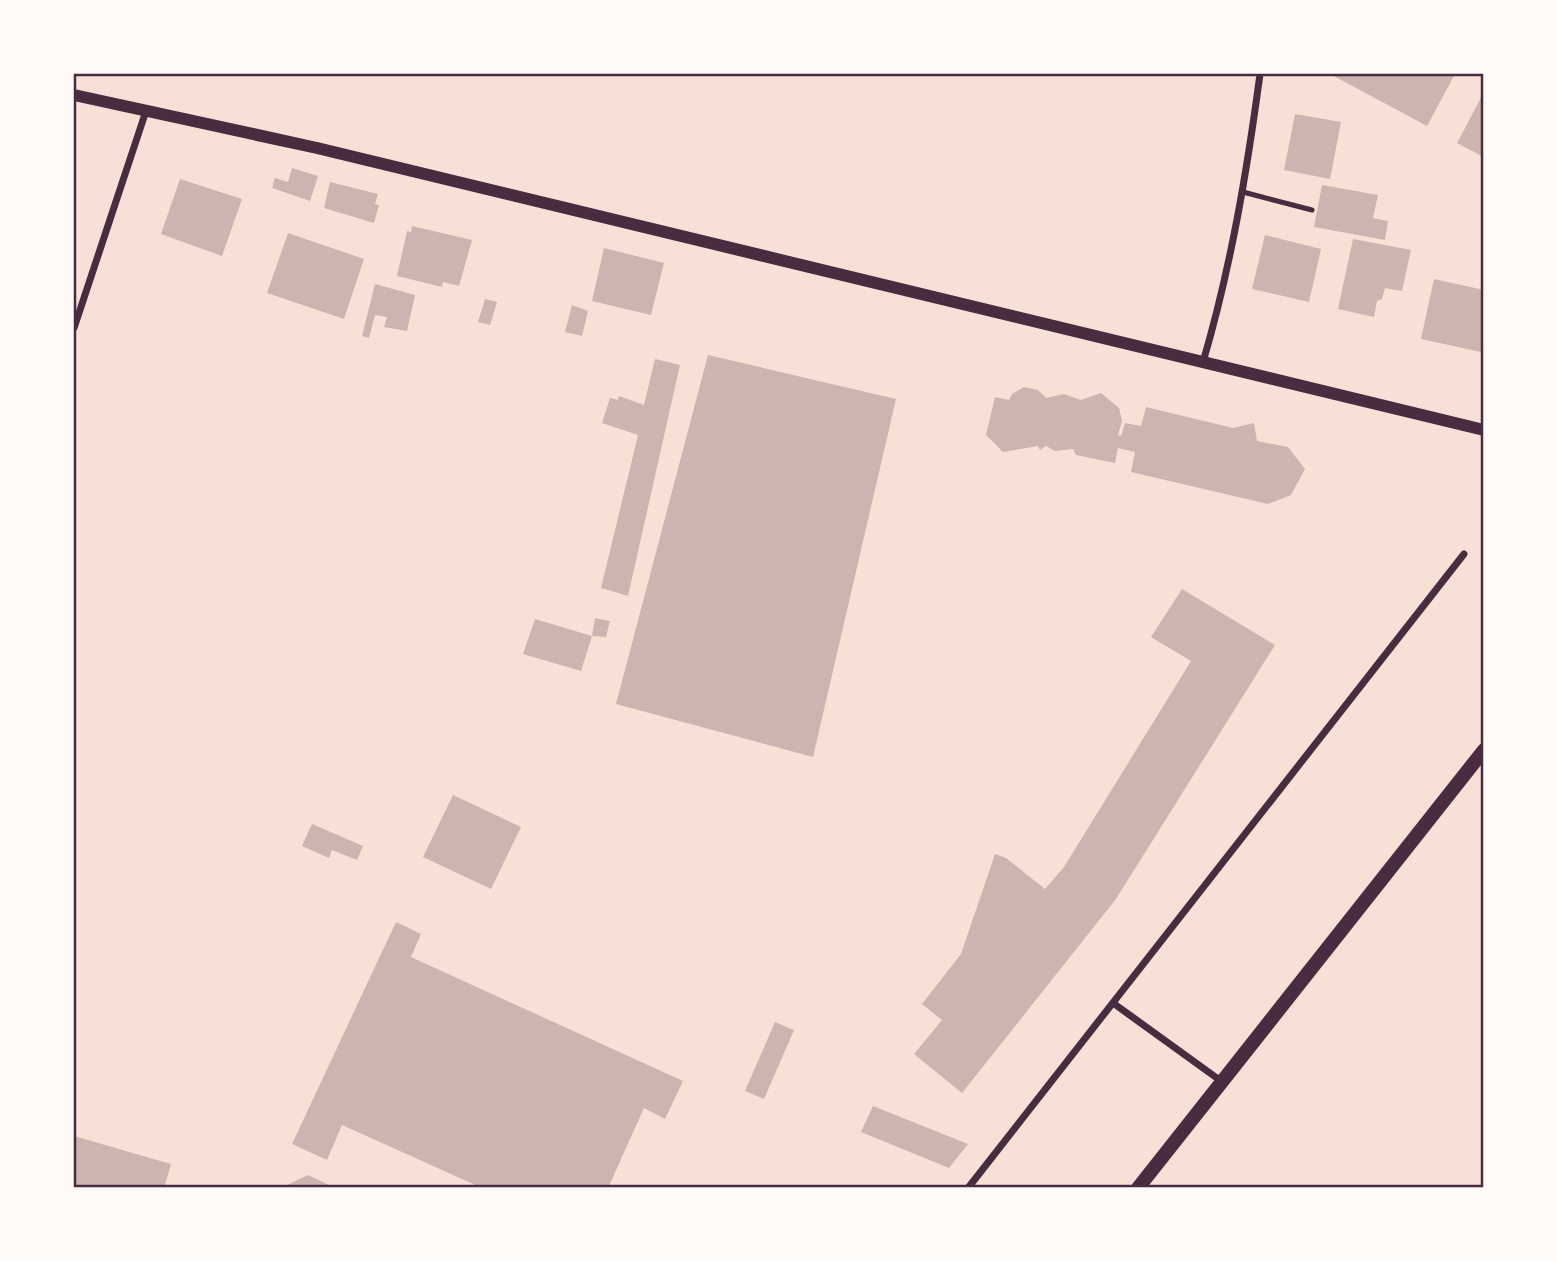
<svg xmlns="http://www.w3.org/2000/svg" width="1557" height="1261" font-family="Arial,sans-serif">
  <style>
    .building { fill: #ccb4b1 }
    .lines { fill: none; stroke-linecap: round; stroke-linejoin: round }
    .service { stroke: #4a2c40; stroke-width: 5 }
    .minor { stroke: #4a2c40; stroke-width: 7 }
    .tertiary { stroke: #4a2c40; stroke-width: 12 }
    .secondary { stroke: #4a2c40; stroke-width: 14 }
    .neatline { fill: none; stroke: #4a2c40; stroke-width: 2.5 }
  </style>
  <rect width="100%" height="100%" fill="#f7e1d7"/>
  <!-- building -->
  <g class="building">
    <path d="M1330 74H1455L1427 126Z"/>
    <path d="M1484 92V157L1457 143Z"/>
    <path d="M1295 114 1341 122 1330 179 1284 170Z"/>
    <path d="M292 168 318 176 310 201 272 188 275 178 288 182Z"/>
    <path d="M180 179 242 199 222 256 161 234Z"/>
    <path d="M330 182 378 194 375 204 379 205 374 223 324 208Z"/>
    <path d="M1322 185 1378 195 1373 218 1388 221 1385 240 1314 227Z"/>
    <path d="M412 226 472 240 459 286 443 282 442 287 397 276 407 231 411 232Z"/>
    <path d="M288 233 364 259 344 319 267 293Z"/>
    <path d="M1265 235 1321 249 1309 302 1252 289Z"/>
    <path d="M1353 239 1411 250 1402 291 1385 288 1382 299 1377 301 1374 317 1338 309Z"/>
    <path d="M604 248 664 263 651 315 592 301Z"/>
    <path d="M1434 279 1484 290 1481 352 1421 339Z"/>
    <path d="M375 284 415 295 407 331 384 327 387 317 375 315 369 338 362 336Z"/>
    <path d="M485 299 497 302 490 325 478 322Z"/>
    <path d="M572 305 588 311 582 336 565 332Z"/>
    <path d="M708 355 896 399 813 757 616 704Z"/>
    <path d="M655 359 680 365 628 596 601 588 638 435 602 423 610 398 618 400 619 396 644 405Z"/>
    <path d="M1024 387 1038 390 1046 398 1064 394 1081 400 1101 393 1119 408 1122 421 1118 435 1121 436 1125 423 1141 426 1146 407 1233 428 1254 423 1257 441 1288 447 1305 469 1291 495 1268 504 1131 472 1135 452 1118 448 1115 463 1076 455 1073 449 1055 451 1046 446 1040 450 1038 446 1003 452 986 435 995 397 1009 400 1012 394Z"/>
    <path d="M1182 589 1275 645 1116 899 962 1093 914 1054 942 1020 922 1004 961 954 995 854 1006 858 1045 889 1064 867 1191 661 1151 637Z"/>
    <path d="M595 618 610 621 606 637 592 636Z"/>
    <path d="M535 619 592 636 581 671 523 654Z"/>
    <path d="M453 795 521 827 491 889 423 857Z"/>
    <path d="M312 824 363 846 357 860 332 850 329 858 302 846Z"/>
    <path d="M396 922 421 934 411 957 683 1081 665 1119 644 1108 608 1188H482L342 1125 327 1160 292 1144Z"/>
    <path d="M775 1022 794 1030 764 1099 745 1091Z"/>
    <path d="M873 1106 968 1144 949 1168 861 1132Z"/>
    <path d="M74 1136 171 1164 164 1188H74Z"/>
    <path d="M308 1175 335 1188H281Z"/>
  </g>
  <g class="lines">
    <!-- service -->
    <path class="service" d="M1243 192 1312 210"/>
    <!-- minor -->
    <g class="minor">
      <path d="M74 328 146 111"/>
      <path d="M1203 362C1231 267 1247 171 1260 74"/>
      <path d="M1113 1003 1221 1081"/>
      <path d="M968 1188 1464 554"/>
    </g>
    <!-- tertiary -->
    <path class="tertiary" d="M74 95 317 148 1484 430"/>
    <!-- secondary -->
    <path class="secondary" d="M1138 1188 1484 750"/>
  </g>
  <!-- border -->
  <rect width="1557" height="1261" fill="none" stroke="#fffaf5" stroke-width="150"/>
  <rect x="75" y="75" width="1407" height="1111" class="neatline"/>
</svg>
